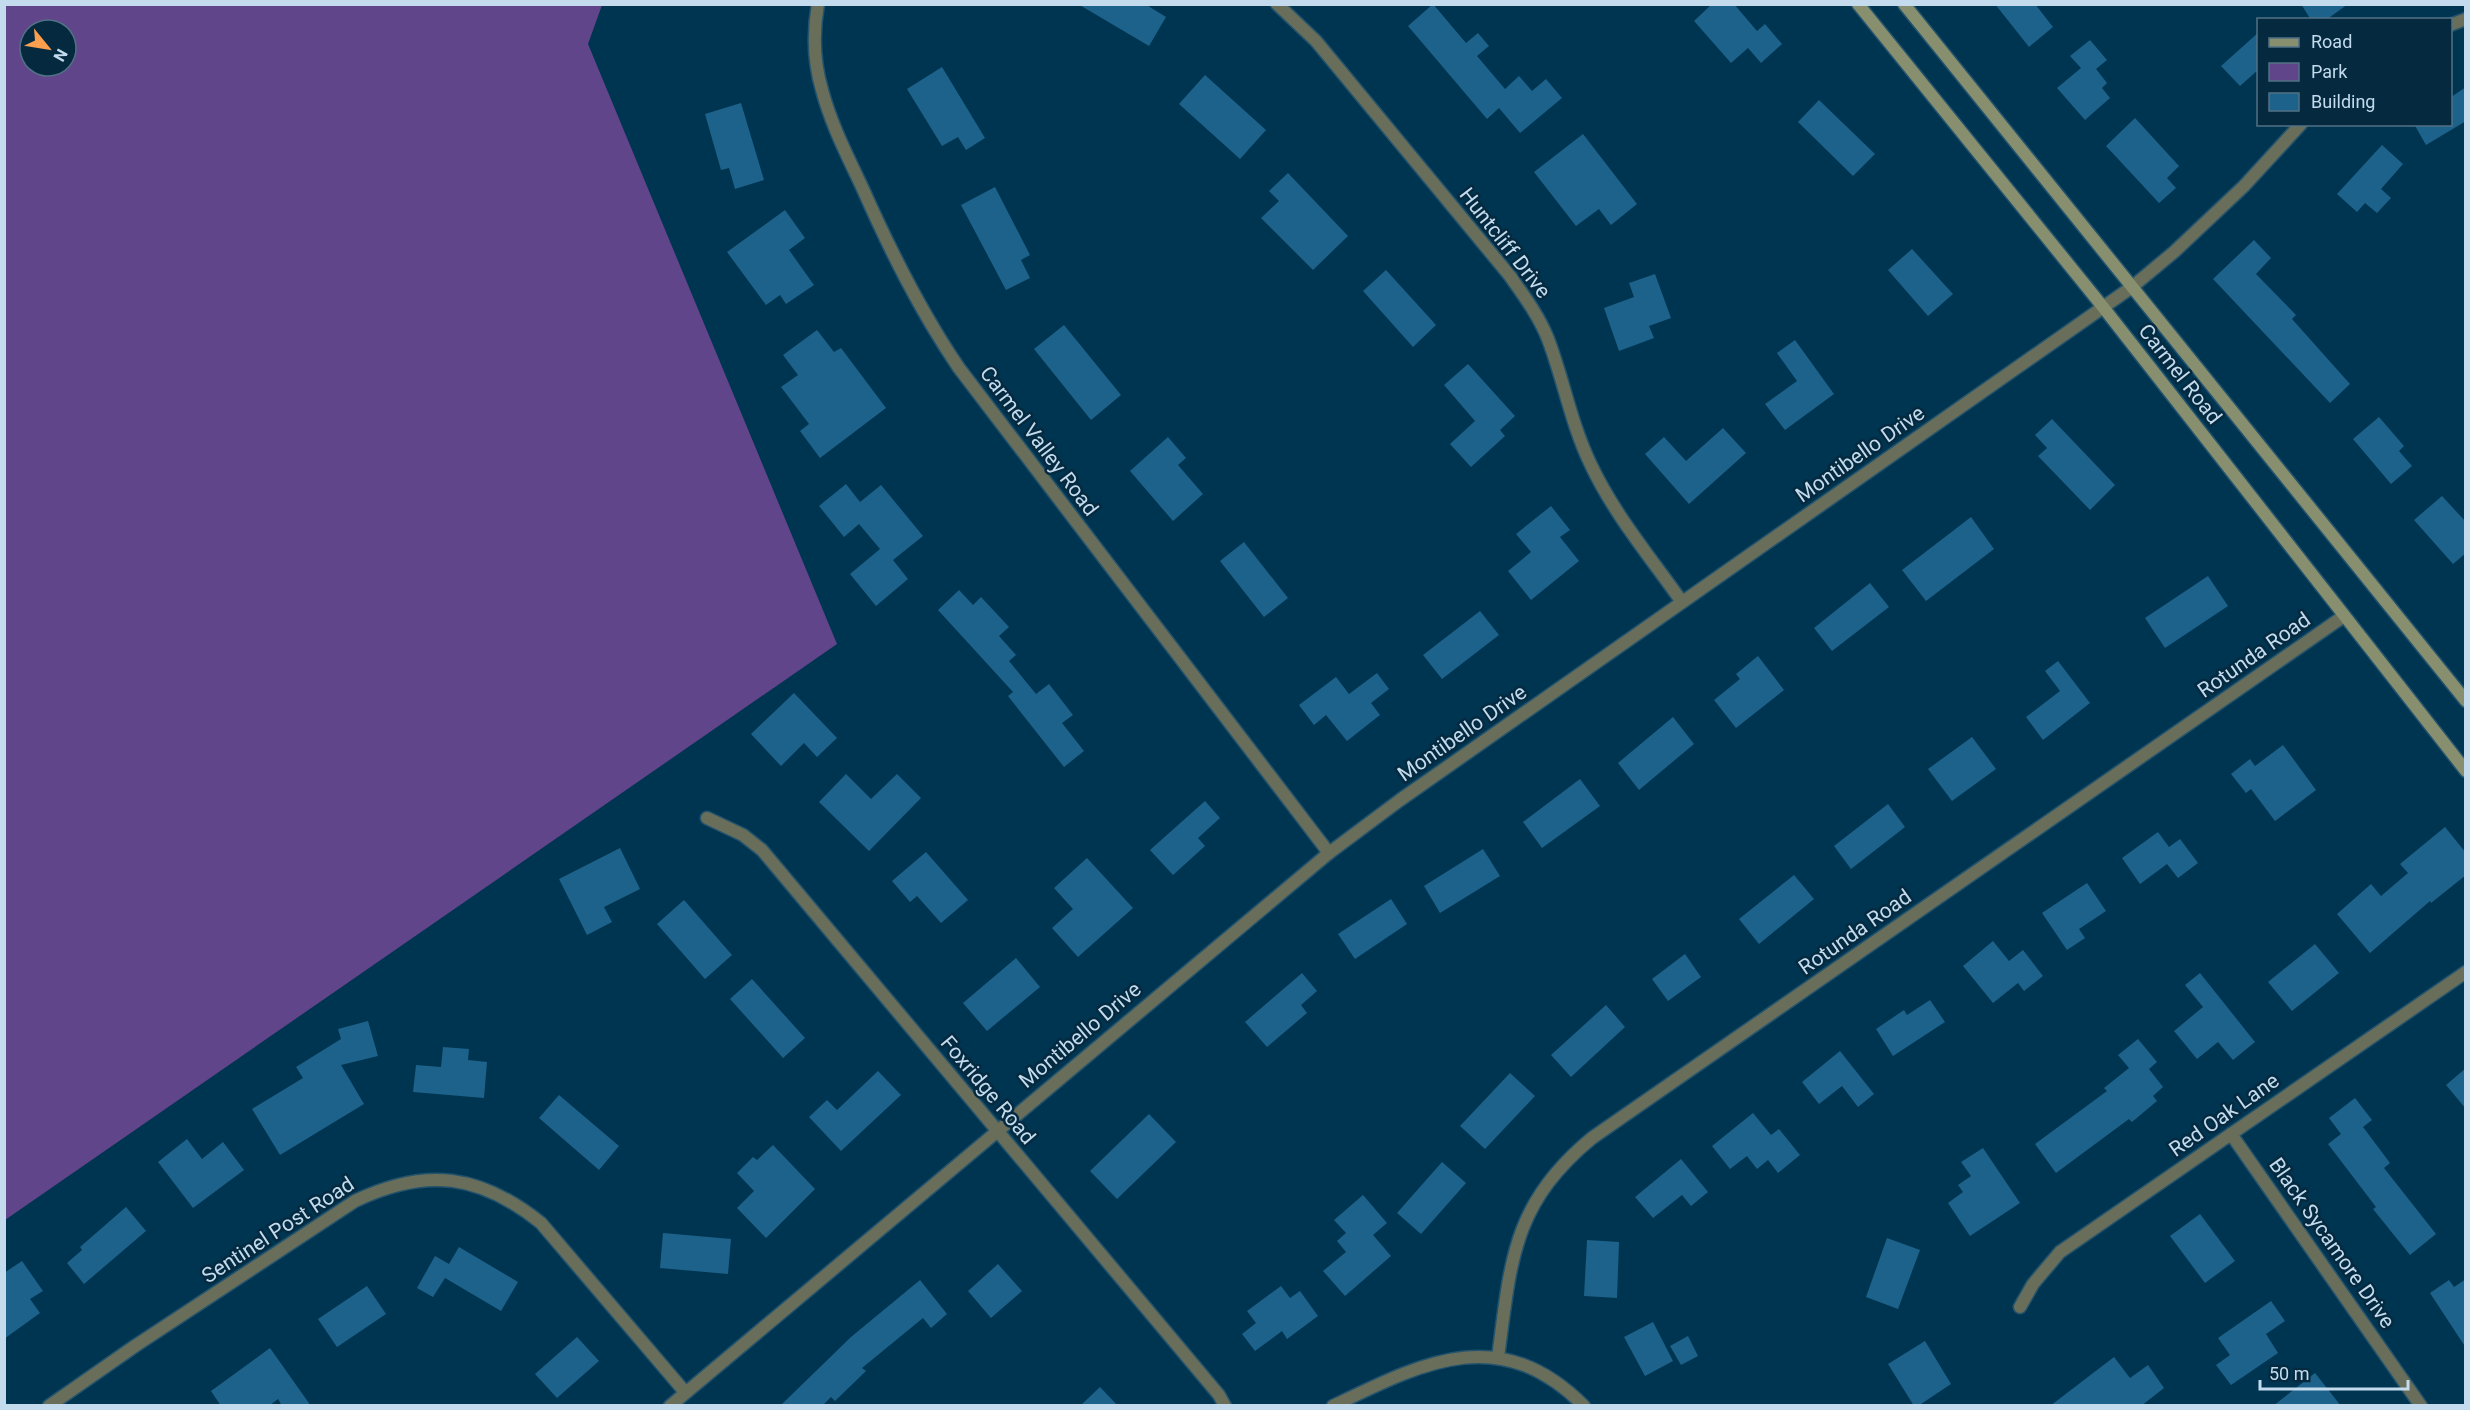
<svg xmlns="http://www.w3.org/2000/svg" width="2470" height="1410" font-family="Roboto,sans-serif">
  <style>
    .green { fill: #60458a; fill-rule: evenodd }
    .building { fill: #1d628a }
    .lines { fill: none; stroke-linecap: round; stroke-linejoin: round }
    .street-casing { stroke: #23536d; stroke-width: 15 }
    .secondary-casing { stroke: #23536d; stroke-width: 15 }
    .street { stroke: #686e59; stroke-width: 12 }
    .secondary { stroke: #878f6f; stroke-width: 12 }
    .labels { text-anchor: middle; stroke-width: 5; stroke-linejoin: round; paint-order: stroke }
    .street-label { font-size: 21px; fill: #c3dbed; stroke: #052a40 }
  </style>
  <rect width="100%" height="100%" fill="#003551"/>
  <!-- green -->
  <path class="green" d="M5 4 602 5 588 44 837 644 5 1220ZM30 30H66V66H30Z"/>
  <!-- building -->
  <g class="building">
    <path d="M1078 4H1145L1166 17 1149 46Z"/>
    <path d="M1433 4 1466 43 1478 33 1489 46 1477 56 1505 89 1519 76 1532 91 1546 79 1562 98 1520 133 1499 108 1487 119 1408 26Z"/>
    <path d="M1712 4H1734L1757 31 1765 24 1782 44 1761 63 1748 48 1731 63 1694 21Z"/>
    <path d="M1995 4H2035L2053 27 2029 47Z"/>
    <path d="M2301 4H2348L2326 20H2311Z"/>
    <path d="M2259 32V69L2240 86 2221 66Z"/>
    <path d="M2090 40 2107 60 2096 69 2107 83 2102 88 2110 98 2085 120 2057 88 2081 68 2070 56Z"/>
    <path d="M942 67 985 138 966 150 958 137 942 146 907 89Z"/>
    <path d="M1205 75 1266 130 1240 159 1179 104Z"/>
    <path d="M2466 87V121L2426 145 2414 124H2451V97Z"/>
    <path d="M1819 100 1875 154 1853 176 1798 122Z"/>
    <path d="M741 103 764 180 735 189 729 168 721 170 705 114Z"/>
    <path d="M2135 118 2179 166 2167 178 2176 188 2159 203 2106 146Z"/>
    <path d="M1583 134 1637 204 1611 225 1599 209 1576 226 1534 172Z"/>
    <path d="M2382 145 2403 164 2381 189 2391 198 2377 213 2365 203 2357 212 2337 194Z"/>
    <path d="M1288 173 1348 236 1313 270 1261 218 1279 201 1269 191Z"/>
    <path d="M995 187 1030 255 1021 260 1030 278 1006 290 961 205Z"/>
    <path d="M785 210 805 238 789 250 814 285 786 304 780 295 766 305 727 252Z"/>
    <path d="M2254 240 2271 258 2256 274 2296 315 2292 319 2350 384 2330 403 2213 279Z"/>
    <path d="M1912 249 1953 294 1928 316 1888 270Z"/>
    <path d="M1386 270 1436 325 1413 347 1363 291Z"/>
    <path d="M1655 274 1671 318 1649 326 1654 338 1619 351 1604 308 1634 297 1629 283Z"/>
    <path d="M1064 325 1121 395 1091 420 1034 349Z"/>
    <path d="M817 330 834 352 841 348 886 408 820 458 800 431 809 424 781 387 798 375 783 355Z"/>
    <path d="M1795 340 1834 394 1785 430 1765 404 1797 381 1777 353Z"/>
    <path d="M1468 364 1515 416 1500 430 1505 436 1471 467 1450 444 1475 421 1444 385Z"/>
    <path d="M2379 417 2404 446 2399 451 2412 466 2391 484 2353 439Z"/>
    <path d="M2052 419 2115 485 2090 510 2038 456 2047 448 2035 435Z"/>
    <path d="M1723 428 1746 453 1689 504 1645 454 1664 437 1686 461Z"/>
    <path d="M1168 437 1186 458 1178 465 1203 494 1173 521 1130 471Z"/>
    <path d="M846 484 860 502 881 485 923 536 893 560 908 579 876 606 850 574 880 549 859 524 844 537 819 506Z"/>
    <path d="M2442 496 2466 522V553L2453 564 2414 520Z"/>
    <path d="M1551 506 1570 530 1560 537 1579 561 1531 600 1508 571 1531 552 1516 534Z"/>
    <path d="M1971 517 1994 549 1926 601 1902 570Z"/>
    <path d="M1244 542 1288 598 1264 617 1220 561Z"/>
    <path d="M2208 576 2228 606 2165 648 2145 618Z"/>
    <path d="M1870 583 1889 607 1832 651 1814 628Z"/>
    <path d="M959 590 973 605 981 597 1009 627 999 636 1016 655 1009 661 1036 694 1049 684 1073 715 1062 723 1084 751 1064 767 1008 696 1013 692 938 610Z"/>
    <path d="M1480 611 1499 635 1442 679 1423 655Z"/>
    <path d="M1758 656 1784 690 1736 728 1714 700 1740 679 1736 674Z"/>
    <path d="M2058 661 2090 703 2043 740 2026 717 2060 691 2045 671Z"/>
    <path d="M1377 673 1389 689 1371 703 1380 715 1347 741 1326 715 1314 725 1299 705 1336 677 1349 694Z"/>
    <path d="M794 693 837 738 817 757 804 743 781 766 751 734Z"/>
    <path d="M1673 717 1694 744 1639 790 1618 763Z"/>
    <path d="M1972 737 1996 769 1952 801 1928 769Z"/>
    <path d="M2283 745 2316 790 2275 821 2251 789 2246 793 2231 774 2250 759 2255 766Z"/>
    <path d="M846 774 871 799 897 774 921 798 869 851 819 802Z"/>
    <path d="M1580 779 1600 806 1542 848 1523 822Z"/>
    <path d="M1205 801 1220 818 1198 838 1205 846 1173 875 1150 850Z"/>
    <path d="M1888 804 1905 827 1851 869 1834 846Z"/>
    <path d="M2445 827 2466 853V875L2431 903 2430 901 2370 953 2337 914 2371 884 2381 896 2408 873 2400 864Z"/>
    <path d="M2158 832 2169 847 2180 839 2198 863 2178 878 2167 864 2140 884 2122 858Z"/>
    <path d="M620 848 640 889 604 907 612 922 587 935 559 879Z"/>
    <path d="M1483 849 1500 876 1440 913 1424 886Z"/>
    <path d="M926 852 968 900 941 923 917 896 910 902 892 881Z"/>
    <path d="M1087 858 1133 908 1078 957 1052 928 1073 909 1054 888Z"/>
    <path d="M1794 875 1814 899 1759 944 1739 919Z"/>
    <path d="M2087 883 2106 911 2079 929 2085 938 2067 950 2042 913Z"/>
    <path d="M1391 899 1407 924 1355 959 1338 934Z"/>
    <path d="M684 900 732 955 705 979 657 924Z"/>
    <path d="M1993 941 2009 961 2023 950 2043 976 2024 991 2018 983 1993 1003 1963 966Z"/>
    <path d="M2315 944 2339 973 2292 1011 2268 982Z"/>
    <path d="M1685 954 1701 977 1668 1001 1652 979Z"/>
    <path d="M1016 958 1040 987 987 1031 963 1003Z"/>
    <path d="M1302 973 1317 991 1301 1005 1307 1013 1267 1047 1245 1022Z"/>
    <path d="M2200 973 2255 1042 2233 1060 2218 1042 2197 1059 2174 1031 2203 1007 2185 985Z"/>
    <path d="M752 979 805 1038 783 1058 730 999Z"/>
    <path d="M1930 1000 1945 1022 1893 1056 1876 1029 1904 1010 1907 1015Z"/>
    <path d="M1606 1005 1625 1027 1571 1077 1551 1055Z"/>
    <path d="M368 1021 378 1056 341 1065 364 1104 280 1155 252 1109 303 1078 296 1067 341 1039 338 1029Z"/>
    <path d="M2138 1039 2157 1062 2149 1069 2163 1087 2153 1096 2157 1101 2132 1122 2129 1119 2056 1173 2035 1144 2107 1091 2104 1088 2129 1068 2118 1055Z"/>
    <path d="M443 1047 469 1049 468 1060 487 1062 484 1098 413 1092 416 1065 441 1067Z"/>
    <path d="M1840 1051 1874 1094 1858 1107 1842 1086 1819 1104 1802 1082Z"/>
    <path d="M2466 1068V1109L2446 1085Z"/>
    <path d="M878 1071 901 1095 841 1151 809 1117 827 1100 837 1110Z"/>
    <path d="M1510 1073 1535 1096 1485 1149 1460 1126Z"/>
    <path d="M559 1095 619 1146 599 1170 539 1118Z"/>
    <path d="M2355 1098 2372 1120 2363 1127 2390 1163 2384 1168 2436 1234 2410 1255 2373 1209 2376 1207 2328 1144 2341 1134 2329 1118Z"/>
    <path d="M1753 1113 1771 1135 1779 1129 1800 1155 1778 1173 1768 1160 1757 1169 1747 1156 1730 1169 1712 1146Z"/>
    <path d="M1149 1114 1176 1142 1117 1199 1090 1171Z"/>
    <path d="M187 1139 202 1159 223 1142 244 1170 193 1208 158 1162Z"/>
    <path d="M773 1145 815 1189 766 1238 737 1208 754 1191 737 1173 753 1157 757 1160Z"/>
    <path d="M1983 1148 2020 1203 1970 1236 1948 1203 1963 1192 1958 1185 1971 1176 1961 1162Z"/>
    <path d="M1681 1159 1708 1192 1691 1206 1682 1195 1653 1218 1635 1197Z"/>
    <path d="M1442 1162 1466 1183 1421 1234 1397 1213Z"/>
    <path d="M1363 1195 1387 1223 1373 1235 1391 1256 1345 1296 1323 1271 1346 1252 1337 1241 1346 1233 1334 1220Z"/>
    <path d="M126 1207 146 1231 84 1284 67 1263 82 1250 80 1247Z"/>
    <path d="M2200 1214 2235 1261 2205 1283 2170 1236Z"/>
    <path d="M663 1233 731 1239 728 1274 660 1268Z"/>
    <path d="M1887 1238 1920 1250 1898 1309 1866 1297Z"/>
    <path d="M1587 1240 1619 1242 1617 1298 1584 1296Z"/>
    <path d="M459 1247 518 1282 501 1311 445 1278 433 1297 417 1288 435 1256 449 1264Z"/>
    <path d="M22 1261 43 1291 30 1299 40 1313 4 1339V1273Z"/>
    <path d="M998 1264 1022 1291 991 1318 968 1291Z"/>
    <path d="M2466 1279V1348L2430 1293 2449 1280 2454 1287Z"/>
    <path d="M920 1280 947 1314 931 1328 923 1318 862 1368 866 1371 835 1401 831 1397 822 1406H780L851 1337Z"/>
    <path d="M367 1286 386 1314 337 1347 318 1319Z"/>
    <path d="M1281 1286 1290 1298 1300 1291 1318 1316 1287 1339 1282 1331 1255 1351 1242 1334 1256 1323 1247 1311Z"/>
    <path d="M2271 1301 2285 1321 2266 1334 2278 1353 2231 1385 2216 1365 2230 1355 2218 1338Z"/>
    <path d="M1653 1322 1673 1361 1645 1376 1624 1337Z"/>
    <path d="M1688 1336 1698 1356 1681 1365 1670 1346Z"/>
    <path d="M577 1337 599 1361 557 1398 535 1374Z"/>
    <path d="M1925 1341 1951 1384 1918 1406H1914L1888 1364Z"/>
    <path d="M270 1348 311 1406H282L278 1399 269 1406H221L211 1391Z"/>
    <path d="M2114 1357 2130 1378 2148 1365 2164 1388 2141 1406H2050Z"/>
    <path d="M2315 1373 2341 1406H2273Z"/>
    <path d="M1100 1387 1118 1406H1080Z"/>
  </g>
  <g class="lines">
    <!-- street casing -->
    <g class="street-casing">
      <g id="street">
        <path d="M818 4C813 32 814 63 822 90 831 124 847 155 862 187 890 250 920 311 959 368L1329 853"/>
        <path d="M1277 4 1316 41 1510 276C1524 296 1539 316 1548 339 1564 381 1571 424 1591 465 1614 514 1651 558 1682 602"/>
        <path d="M2450 25 2466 19"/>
        <path d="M707 818 743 835 762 850 1219 1395 1225 1406"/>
        <path d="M2231 1134 2421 1406"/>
        <path d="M2020 1307 2033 1284 2060 1252 2466 972"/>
        <path d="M1498 1357C1511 1261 1512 1204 1592 1138L2344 616"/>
        <path d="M49 1406 135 1346 355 1201C426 1167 480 1174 541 1223L685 1392"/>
        <path d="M670 1406 1329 853 1400 800 2132 287 2174 252 2244 186 2301 124"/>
        <path d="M1333 1406C1424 1362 1500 1322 1584 1406"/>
      </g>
    </g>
    <!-- secondary casing -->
    <g class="secondary-casing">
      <g id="secondary">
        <path d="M1858 4 2103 307 2466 771"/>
        <path d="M1904 4 2466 701"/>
      </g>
    </g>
    <!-- street -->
    <use href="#street" class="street"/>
    <!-- secondary -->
    <use href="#secondary" class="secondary"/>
  </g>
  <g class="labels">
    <!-- street labels -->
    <g class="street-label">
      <text transform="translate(1505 243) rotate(52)" y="7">Huntcliff Drive</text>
      <text transform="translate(2180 374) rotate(52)" y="7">Carmel Road</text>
      <text transform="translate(1039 441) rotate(53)" y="7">Carmel Valley Road</text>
      <text transform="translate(1860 454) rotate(-35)" y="7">Montibello Drive</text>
      <text transform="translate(2254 655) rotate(-35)" y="7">Rotunda Road</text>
      <text transform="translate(1462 733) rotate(-35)" y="7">Montibello Drive</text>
      <text transform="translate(1855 932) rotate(-35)" y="7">Rotunda Road</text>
      <text transform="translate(1080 1035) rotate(-40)" y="7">Montibello Drive</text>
      <text transform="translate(988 1090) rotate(50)" y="7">Foxridge Road</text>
      <text transform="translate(2224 1115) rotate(-35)" y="7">Red Oak Lane</text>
      <text transform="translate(278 1230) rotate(-33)" y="7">Sentinel Post Road</text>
      <text transform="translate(2332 1243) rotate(55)" y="7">Black Sycamore Drive</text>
    </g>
  </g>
  <!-- border -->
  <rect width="2470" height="1410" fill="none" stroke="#c3dbed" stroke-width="12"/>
  <!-- legend -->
  <rect x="2257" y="18" width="195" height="108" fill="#052a40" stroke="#517185" stroke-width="1.5"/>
  <rect x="2269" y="38" width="30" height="9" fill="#878f6f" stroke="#517185" stroke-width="1.5"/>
  <text x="2311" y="48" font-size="18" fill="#c3dbed">Road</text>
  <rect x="2269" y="63" width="30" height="18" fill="#60458a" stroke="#517185" stroke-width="1.5"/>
  <text x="2311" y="78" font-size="18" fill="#c3dbed">Park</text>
  <rect x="2269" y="93" width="30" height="18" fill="#1d628a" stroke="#517185" stroke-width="1.5"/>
  <text x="2311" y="108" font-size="18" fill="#c3dbed">Building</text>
  <!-- north arrow -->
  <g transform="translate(48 48) rotate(120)"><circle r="28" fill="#052a40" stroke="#517185" stroke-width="1.5"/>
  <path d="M0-4.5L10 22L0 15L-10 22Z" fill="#fa9f4e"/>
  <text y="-9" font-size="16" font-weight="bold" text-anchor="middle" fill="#c3dbed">N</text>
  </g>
  <!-- scale -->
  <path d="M2260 1380v9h148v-9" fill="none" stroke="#c3dbed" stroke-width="3"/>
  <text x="2269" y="1380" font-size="18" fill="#c3dbed" stroke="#052a40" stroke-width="4.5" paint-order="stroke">50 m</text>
</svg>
